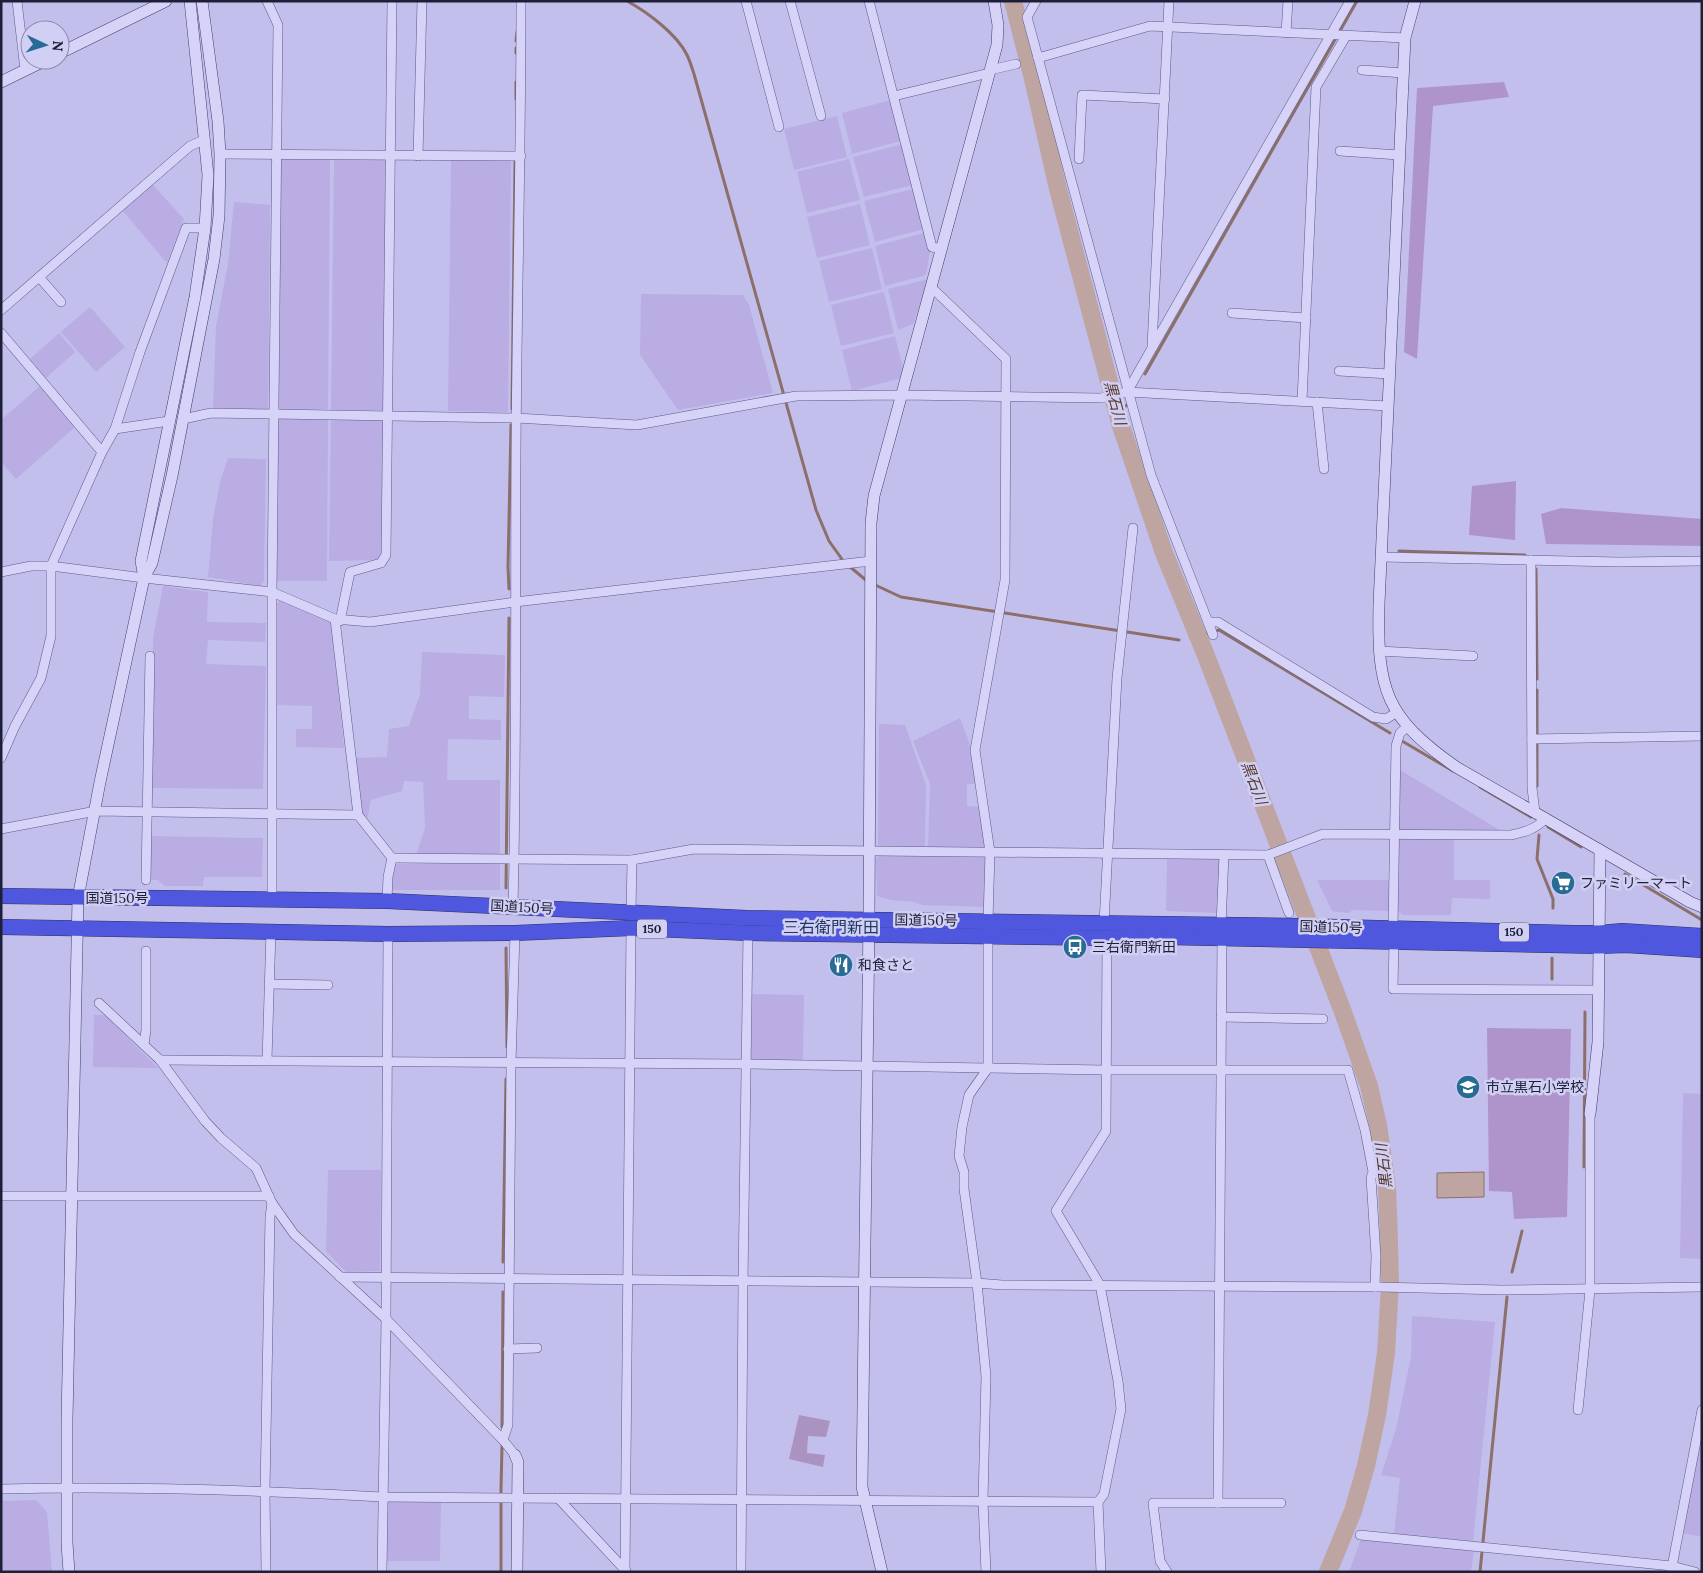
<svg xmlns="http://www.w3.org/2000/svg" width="1703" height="1573" font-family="Lora,'Noto Sans JP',serif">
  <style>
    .farmland { fill: #b9ade3 }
    .green { fill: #af94cb }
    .cemetery { fill: #aa93c0 }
    .water { fill: #bfa5a2; stroke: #8d6f6a }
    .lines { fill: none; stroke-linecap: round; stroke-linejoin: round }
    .stream { stroke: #8d6f6a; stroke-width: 3 }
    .river { stroke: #bfa5a2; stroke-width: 18 }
    .street-casing { stroke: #585c86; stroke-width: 10 }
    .secondary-casing { stroke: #3b4068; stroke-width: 12 }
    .highway-casing { stroke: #2c3253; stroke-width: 16 }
    .street { stroke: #d6d2f8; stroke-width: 9 }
    .secondary { stroke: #d6d2f8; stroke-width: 11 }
    .highway { stroke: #4f57de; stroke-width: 15 }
    .labels { text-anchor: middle; stroke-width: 5; stroke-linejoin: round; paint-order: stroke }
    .shield { fill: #d2cff5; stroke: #53546f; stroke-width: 1 }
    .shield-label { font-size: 12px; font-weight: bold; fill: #1c2036 }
    .poi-label { font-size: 14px; fill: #1c2036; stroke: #d2cff5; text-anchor: start }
    .street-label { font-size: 14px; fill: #1c2036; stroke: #d2cff5 }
    .water-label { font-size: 15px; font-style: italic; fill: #55392b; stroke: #d2cff5 }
    .quarter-label { font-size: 16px; fill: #1c3862; stroke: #d2cff5 }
  </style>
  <rect width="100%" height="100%" fill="#c3bfed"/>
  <!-- farmland -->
  <g class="farmland">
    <path d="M891 100 901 141 852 154 842 113Z"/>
    <path d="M837 116 847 157 794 170 784 129Z"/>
    <path d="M903 144 913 185 864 197 853 157Z"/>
    <path d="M284 157 330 158 328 409 281 410 278 406 280 160Z"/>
    <path d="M334 158 388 159 385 410H331Z"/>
    <path d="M849 159 860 200 807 213 797 172Z"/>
    <path d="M451 160H511L508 412 448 411Z"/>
    <path d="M152 184 184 219 167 263 122 210Z"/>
    <path d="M913 189 924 229 875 242 864 201Z"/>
    <path d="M234 202 270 205 268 410 213 408 216 326 228 264Z"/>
    <path d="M860 204 870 245 817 258 807 217Z"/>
    <path d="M924 233 930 251 926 275 885 286 875 246Z"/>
    <path d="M872 248 882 289 829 302 819 261Z"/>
    <path d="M929 279 913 324 898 330 888 289Z"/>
    <path d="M884 292 894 333 841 346 831 305Z"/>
    <path d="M641 294 743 295 749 305 773 393 678 410 640 355Z"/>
    <path d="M90 307 125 347 96 372 61 332Z"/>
    <path d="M59 333 75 352 46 378 30 359Z"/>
    <path d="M895 336 905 377 852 391 842 350Z"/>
    <path d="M40 386 75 427 16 479 1 462V420Z"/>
    <path d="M278 416 328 417 327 581H277Z"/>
    <path d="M331 416 385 417V552L379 560 329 561Z"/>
    <path d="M228 458 266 459 264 581 260 586 208 577 213 519 220 482Z"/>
    <path d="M163 586 208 592 207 622 266 623 265 642 208 640 206 664 266 666 263 789 151 788 153 638Z"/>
    <path d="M282 599 331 622 344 748 296 747V729H312V706L276 705 277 603Z"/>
    <path d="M422 652 505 655 504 697 469 696V719L501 720V740L448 739 447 780H500V856L416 855 425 828 423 782 404 781 402 791 371 800 367 820 360 810 354 758 387 757 389 729 409 726 420 694Z"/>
    <path d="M960 718 970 745 976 784H967V806L980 807 987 849 928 848 930 784 913 741Z"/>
    <path d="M879 724 905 725 926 785 925 847H881L878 845Z"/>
    <path d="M1400 770 1503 832 1398 831Z"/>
    <path d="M150 836 263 838 262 877H204L203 886H165L158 880H150Z"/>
    <path d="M1399 838H1454V880H1490V899L1452 898 1451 915H1403L1397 911Z"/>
    <path d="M879 855 985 857 987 859 985 907 922 905 914 902 890 900 877 896 876 860Z"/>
    <path d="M1167 857 1219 859 1218 913 1166 911Z"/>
    <path d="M500 863V890H392L393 864Z"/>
    <path d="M1317 880H1391V911L1353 910 1348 913 1332 911Z"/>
    <path d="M752 994 804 995 803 1062 751 1061Z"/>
    <path d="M94 1015H105L158 1068 93 1067Z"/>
    <path d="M1683 1093 1702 1094V1259L1680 1258Z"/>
    <path d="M328 1170H381L380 1271 346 1272 326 1251Z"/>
    <path d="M1412 1316 1495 1322 1473 1542 1394 1534 1400 1478 1381 1475 1396 1429 1411 1357Z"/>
    <path d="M1702 1433V1537L1682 1533Z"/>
    <path d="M392 1499 441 1501 440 1561H385L387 1502Z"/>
    <path d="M36 1500 47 1512 52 1572H1V1501Z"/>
    <path d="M1361 1539 1474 1549 1471 1572H1349Z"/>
  </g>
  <!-- green -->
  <g class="green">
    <path d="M1504 82 1509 97 1433 106 1417 359 1404 352 1417 88Z"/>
    <path d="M1516 481 1515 540 1469 535 1472 486Z"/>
    <path d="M1561 508 1702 519V546L1546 544 1541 514Z"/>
    <path d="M1487 1028 1571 1029 1567 1217 1514 1219 1512 1192 1489 1191Z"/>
  </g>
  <!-- cemetery -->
  <path class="cemetery" d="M799 1415 830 1421 826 1437 808 1436 807 1453 825 1455 823 1467 789 1459Z"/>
  <!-- water -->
  <path class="water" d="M1484 1172V1197L1437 1198V1173Z"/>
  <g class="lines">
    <!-- stream -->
    <g class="stream">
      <path d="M627 1C647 12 677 34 687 55 690 61 692 68 694 74L816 510 829 541 844 562"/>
      <path d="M516 41 517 32"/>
      <path d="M516 53V48"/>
      <path d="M516 82V99"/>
      <path d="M1145 374 1357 1"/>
      <path d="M512 409 515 161"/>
      <path d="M1120 423 1123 408 1127 405"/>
      <path d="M1399 551 1525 555"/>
      <path d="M849 566 867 581"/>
      <path d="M1536 569 1537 679"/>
      <path d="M873 584 901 597 1179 640"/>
      <path d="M509 589 508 567 511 425"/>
      <path d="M1191 638 1219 630 1390 733"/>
      <path d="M1537 690V734"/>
      <path d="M1402 741 1453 771"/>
      <path d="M1537 744V786"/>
      <path d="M1480 787 1531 817"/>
      <path d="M1548 827 1581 847"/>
      <path d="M1539 835 1537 859 1553 899V908"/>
      <path d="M1625 874 1702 920"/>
      <path d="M506 888 509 618"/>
      <path d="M506 948 507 1047"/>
      <path d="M1552 979V958"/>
      <path d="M1584 1167 1585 1012"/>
      <path d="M503 1262 506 1079"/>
      <path d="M1512 1272 1522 1231"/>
      <path d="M502 1427 503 1292"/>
      <path d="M501 1572V1489L502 1446"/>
      <path d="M1480 1572 1507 1297"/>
    </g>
    <!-- river -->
    <path class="river" d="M1013 1 1033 79 1058 189 1120 423 1164 553 1205 653 1343 1012 1369 1086 1378 1125 1387 1187 1389 1241 1390 1285 1386 1353 1377 1415 1366 1466 1353 1511 1328 1572"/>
    <!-- street casing -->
    <g class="street-casing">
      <g id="street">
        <path d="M17 1 25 70"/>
        <path d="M267 1 278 25 272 592V899"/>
        <path d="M746 1 779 127"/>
        <path d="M790 1 821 116"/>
        <path d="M869 1 932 247 941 249"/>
        <path d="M1036 1 1027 17 1151 475 1213 635"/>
        <path d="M1286 33 1288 1"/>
        <path d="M1038 58 1150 26 1405 38"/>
        <path d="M990 70 1016 64"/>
        <path d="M1362 70 1403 73"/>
        <path d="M894 96 989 73"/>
        <path d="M1340 151 1399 155"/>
        <path d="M220 154 521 156"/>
        <path d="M418 156 422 1"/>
        <path d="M1079 159 1082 95 1165 99"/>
        <path d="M39 277 61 302"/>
        <path d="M931 287 1006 359 1005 580 975 750 990 852 988 921"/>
        <path d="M1 310 190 146 204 140"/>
        <path d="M1232 313 1306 318"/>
        <path d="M1 333 102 452"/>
        <path d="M1152 346 1169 1"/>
        <path d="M1339 371 1389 374"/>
        <path d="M1127 392 1350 1"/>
        <path d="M1302 401 1316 87 1346 36"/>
        <path d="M1317 402 1324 469"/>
        <path d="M183 419 211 413 275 414 516 418 637 425 796 396 902 395 1101 398 1127 392 1388 406"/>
        <path d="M115 429 169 421"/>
        <path d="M1381 557 1619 562 1702 561"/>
        <path d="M1531 560 1532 788 1535 812"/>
        <path d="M1 572 31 566H51L144 578 272 592 335 619 370 622 515 602 871 561"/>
        <path d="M335 619 358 815 392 858 388 877 387 901"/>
        <path d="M340 621 350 572 381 563 386 555 392 1"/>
        <path d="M1208 622H1218L1373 717 1386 719 1397 712"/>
        <path d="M1379 651 1473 656"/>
        <path d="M1532 739 1702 736"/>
        <path d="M1 758 15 726 41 678 51 636V566L102 452 115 429 140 352 186 228H205"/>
        <path d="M1 829 96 811 358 815"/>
        <path d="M1268 855 1289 913"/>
        <path d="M392 858 632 860 694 849 1268 855 1323 834 1511 835C1525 832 1536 829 1546 818"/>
        <path d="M146 880 150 656"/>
        <path d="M513 906C517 754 515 603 516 451 517 301 521 151 521 1"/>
        <path d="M631 913 632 860"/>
        <path d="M1104 923 1117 678 1133 528"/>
        <path d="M1221 925 1224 855"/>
        <path d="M1393 929 1396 746 1400 733 1407 727"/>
        <path d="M1394 941 1393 989 1599 990"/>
        <path d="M269 984 328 985"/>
        <path d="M99 1003 160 1060 205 1121 221 1138 256 1168 272 1203 294 1234 386 1319 503 1440 515 1455"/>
        <path d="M1221 1017 1323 1019"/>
        <path d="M144 1045 146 1030V951"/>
        <path d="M160 1060 746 1064 1105 1070H1348L1365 1130 1373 1172 1371 1178 1376 1256 1375 1287"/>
        <path d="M267 1060 271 931"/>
        <path d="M1 1196H269"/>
        <path d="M340 1277 977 1283 1002 1285 1379 1287 1502 1290 1702 1287"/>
        <path d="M508 1349 537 1348"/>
        <path d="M1578 1410 1590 1290V1114"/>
        <path d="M503 1440 508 1425 511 1063 515 933"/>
        <path d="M1 1489C128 1486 255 1490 382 1497L1098 1502"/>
        <path d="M558 1498 626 1571"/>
        <path d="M1218 1503 1222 938"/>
        <path d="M1360 1535 1672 1566 1695 1572"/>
        <path d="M266 1572 265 1491 270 1217 272 1203"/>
        <path d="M382 1572 386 1319 388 934"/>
        <path d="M625 1572 631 928"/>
        <path d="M741 1572 743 1282 748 933"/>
        <path d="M986 1572 983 1501 986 1376 977 1283 964 1189V1172L959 1156 962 1127 969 1095 988 1068V937"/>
        <path d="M1101 1572 1098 1502 1104 1494 1121 1409 1118 1381 1100 1285 1056 1211 1106 1131 1107 938"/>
        <path d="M1167 1572 1160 1561 1153 1503H1281"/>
        <path d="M1671 1572 1702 1410"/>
      </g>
    </g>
    <!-- secondary casing -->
    <g class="secondary-casing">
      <g id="secondary">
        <path d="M1415 1 1405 38 1379 604C1377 690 1385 717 1456 767L1690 902 1702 907"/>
        <path d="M60 53 166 1"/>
        <path d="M1 82 46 60"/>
        <path d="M144 578 141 561 195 297 205 228 208 175 190 1"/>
        <path d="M1590 1114 1598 1042 1600 850"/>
        <path d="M515 1455 518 1462 517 1572"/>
        <path d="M69 1572 67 1543V1420L78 898 100 782 144 578 152 563 172 476 214 259 219 216 220 154 218 121 202 1"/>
        <path d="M882 1572 862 1487 869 919 871 523 874 496 997 45 998 25 994 1"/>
      </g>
    </g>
    <!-- highway casing -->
    <g class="highway-casing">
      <g id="highway">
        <path d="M1 896 387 901 747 918 1299 926 1573 933H1600L1622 931 1702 936"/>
        <path d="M1 927 388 934 515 933 631 928 748 933 1107 938 1164 937 1599 946 1626 945 1702 950"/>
      </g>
    </g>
    <!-- street -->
    <use href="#street" class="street"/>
    <!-- secondary -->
    <use href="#secondary" class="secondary"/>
    <!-- highway -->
    <use href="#highway" class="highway"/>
  </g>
  <!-- icons -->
  <defs>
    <g id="supermarket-disc" transform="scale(1.25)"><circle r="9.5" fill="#286c95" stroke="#d2cff5"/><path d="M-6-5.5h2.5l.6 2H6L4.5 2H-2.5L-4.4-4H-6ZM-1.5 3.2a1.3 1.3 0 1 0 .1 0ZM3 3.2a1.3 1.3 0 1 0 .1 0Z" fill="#fff"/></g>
    <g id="bus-disc" transform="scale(1.25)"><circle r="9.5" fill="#286c95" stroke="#d2cff5"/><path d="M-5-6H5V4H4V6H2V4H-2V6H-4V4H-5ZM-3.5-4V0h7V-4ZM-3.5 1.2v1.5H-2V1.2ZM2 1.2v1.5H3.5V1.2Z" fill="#fff"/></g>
    <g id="restaurant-disc" transform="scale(1.25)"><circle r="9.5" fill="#286c95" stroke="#d2cff5"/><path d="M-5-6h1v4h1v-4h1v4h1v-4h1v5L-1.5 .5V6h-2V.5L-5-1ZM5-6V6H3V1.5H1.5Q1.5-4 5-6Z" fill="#fff"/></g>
    <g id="school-disc" transform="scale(1.25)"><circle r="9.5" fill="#286c95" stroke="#d2cff5"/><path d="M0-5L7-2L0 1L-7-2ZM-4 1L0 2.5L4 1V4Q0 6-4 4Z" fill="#fff"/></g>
  </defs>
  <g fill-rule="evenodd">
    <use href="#supermarket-disc" x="1563" y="883"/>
    <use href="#bus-disc" x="1075" y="947"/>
    <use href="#restaurant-disc" x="841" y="965"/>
    <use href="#school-disc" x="1468" y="1087"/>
  </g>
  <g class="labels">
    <!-- shield labels -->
    <g class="shield">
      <rect x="637" y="919.5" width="30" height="19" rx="4"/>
      <rect x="1499" y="922.5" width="30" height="19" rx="4"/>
    </g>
    <g class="shield-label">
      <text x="652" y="933">150</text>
      <text x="1514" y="936">150</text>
    </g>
    <!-- poi labels -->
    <g class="poi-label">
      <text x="1580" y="888">ファミリーマート</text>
      <text x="1092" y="952">三右衛門新田</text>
      <text x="858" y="970">和食さと</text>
      <text x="1486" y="1092">市立黒石小学校</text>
    </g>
    <!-- street labels -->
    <g class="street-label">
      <text x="117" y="903">国道150号</text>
      <text transform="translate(522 907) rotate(3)" y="5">国道150号</text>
      <text transform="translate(926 920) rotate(1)" y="5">国道150号</text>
      <text transform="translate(1331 927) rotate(2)" y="5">国道150号</text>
    </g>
    <!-- water labels -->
    <g class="water-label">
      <text transform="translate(1115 403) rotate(75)" y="5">黒石川</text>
      <text transform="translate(1254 783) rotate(69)" y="5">黒石川</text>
      <text transform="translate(1384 1166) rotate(-97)" y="5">黒石川</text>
    </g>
    <!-- quarter labels -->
    <g class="quarter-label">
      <text x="831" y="933">三右衛門新田</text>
    </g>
  </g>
  <!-- border -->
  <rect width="1703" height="1573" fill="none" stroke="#1c2036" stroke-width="5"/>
  <!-- north arrow -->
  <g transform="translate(45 45) rotate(94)"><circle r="24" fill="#d2cff5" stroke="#8989a9"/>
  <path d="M0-4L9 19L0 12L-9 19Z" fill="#286c95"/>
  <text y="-8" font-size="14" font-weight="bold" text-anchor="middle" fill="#1c2036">N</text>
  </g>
</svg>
